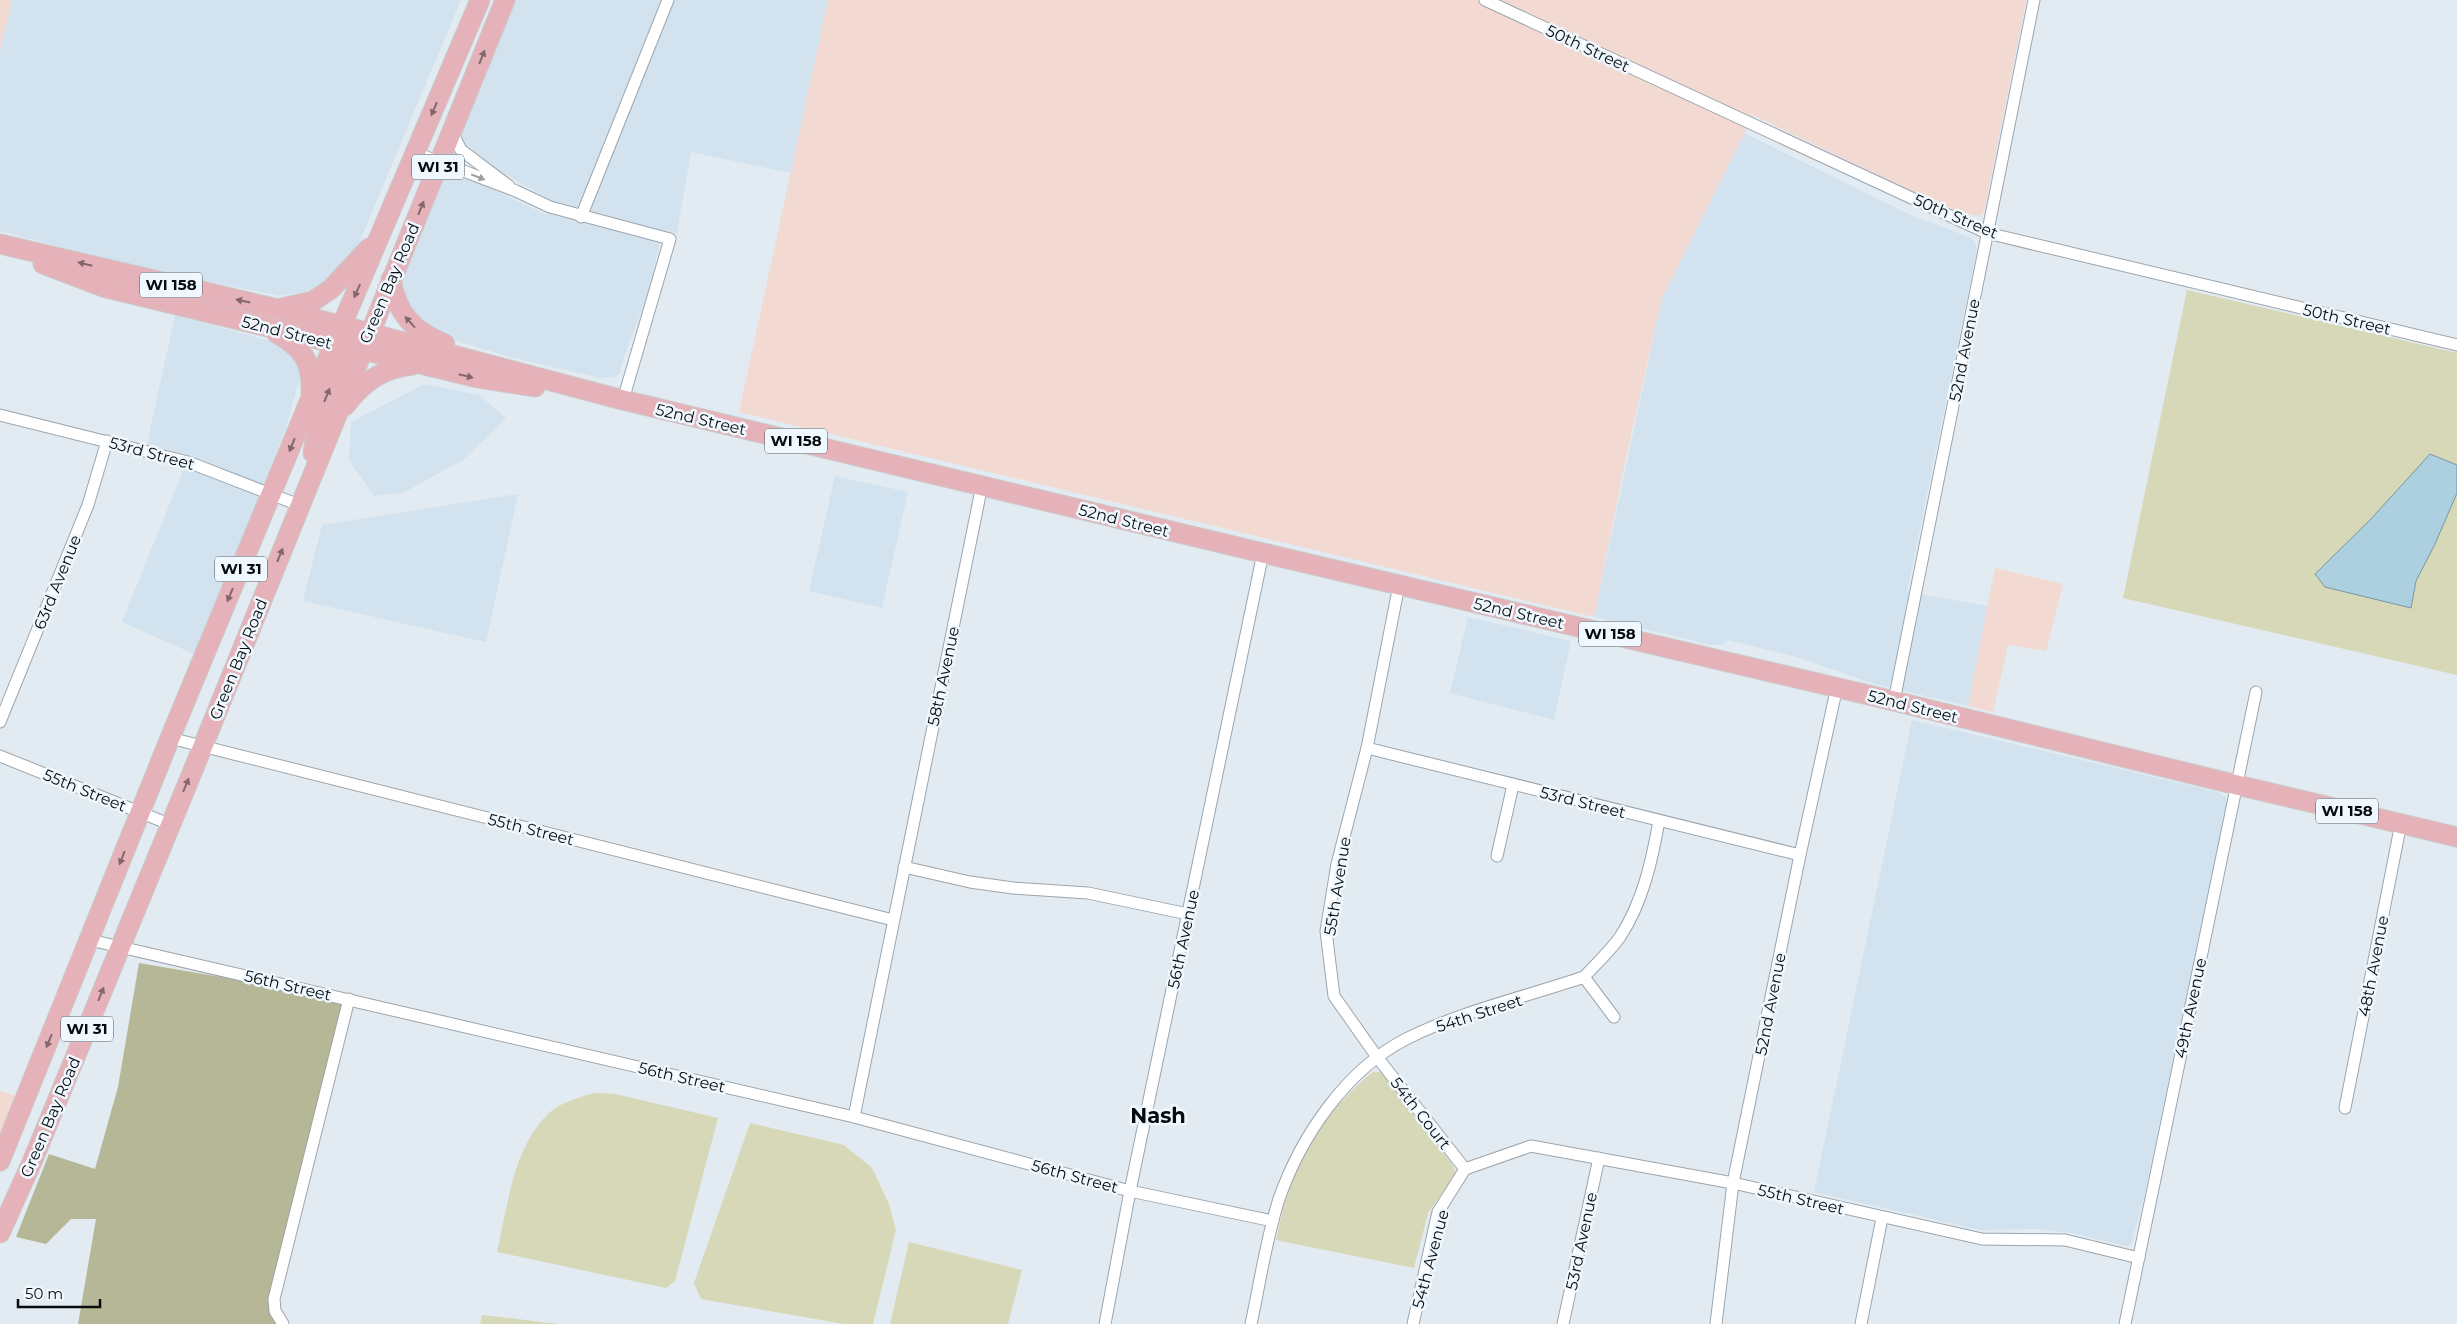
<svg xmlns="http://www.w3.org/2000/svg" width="2457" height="1324" font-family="Montserrat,sans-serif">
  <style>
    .built { fill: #d2e2ee }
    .industrial { fill: #f2d9d2 }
    .green { fill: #d6d8b7 }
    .forest { fill: #b5b796 }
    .water { fill: #acd0e0; stroke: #7b95a1 }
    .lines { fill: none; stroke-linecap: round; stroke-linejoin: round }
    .street-casing { stroke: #9da5ac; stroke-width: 13 }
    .primary-casing { stroke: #c9caca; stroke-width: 21 }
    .street { stroke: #fff; stroke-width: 11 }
    .primary { stroke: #e6b2b9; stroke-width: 19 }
    .oneway { fill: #83676c }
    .oneway2 { fill: #9d9e9f }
    .labels { text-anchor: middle; stroke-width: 5; stroke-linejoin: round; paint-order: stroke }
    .shield { fill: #eff8ff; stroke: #4e5356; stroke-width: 1 }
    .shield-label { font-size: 15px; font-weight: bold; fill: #090c0e }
    .street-label { font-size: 16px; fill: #090c0e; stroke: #eff8ff }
    .district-label { font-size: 21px; font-weight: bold; fill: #090c0e; stroke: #eff8ff }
  </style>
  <rect width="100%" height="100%" fill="#e2ebf1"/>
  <!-- built -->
  <g class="built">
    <path d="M12 0H461L359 243 329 280 305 292 279 296 129 265 0 231V49Z"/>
    <path d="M514 0H828L791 173 691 152 677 233 662 230 650 288 625 354 620 372 616 377 600 378 510 357 438 335 408 316 401 285 407 261 440 178 447 174 462 175 547 215 552 201 482 161 463 145 460 139 463 127Z"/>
    <path d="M1744 133 1915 217 1969 237 1974 241 1977 249 1907 592 1988 606 1968 706 1875 684 1797 657 1728 640 1722 645H1711L1594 617 1662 298Z"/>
    <path d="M175 315 277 343 287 347 300 367V377L286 428 196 655 122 622 189 455 147 444Z"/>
    <path d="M425 384 479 395 506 418 463 460 403 493 374 496 349 460 351 422Z"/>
    <path d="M835 476 908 492 882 608 809 591Z"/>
    <path d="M518 494 486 642 303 601 322 525Z"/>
    <path d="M1468 617 1571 641 1554 720 1450 693Z"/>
    <path d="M1912 720 2217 792 2226 797 2227 804 2144 1197 2131 1245 2125 1246 2072 1233 2037 1229 1980 1230 1814 1192Z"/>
  </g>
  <!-- industrial -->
  <g class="industrial">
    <path d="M0 0H12L0 49Z"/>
    <path d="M828 0H2026L1987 196 1984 212 1980 216 1961 213 1916 193 1753 115 1662 298 1627 452 1594 617 739 412Z"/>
    <path d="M1995 568 2063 584 2046 651 2008 645 1993 712 1968 706Z"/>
    <path d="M0 1091 18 1096 0 1135Z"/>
  </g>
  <!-- green -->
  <g class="green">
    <path d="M2187 290 2457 353V675L2123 598Z"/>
    <path d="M1373 1072H1381L1452 1164 1456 1173 1428 1213 1414 1268 1276 1240C1280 1223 1283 1204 1289 1187 1305 1144 1336 1101 1373 1072Z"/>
    <path d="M595 1093 615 1094 718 1118 675 1281 666 1288 497 1252C508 1205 513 1147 549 1113 561 1102 580 1097 595 1093Z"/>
    <path d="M750 1123 844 1145 872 1168 889 1204 896 1230 873 1324H844L701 1299 694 1283Z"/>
    <path d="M909 1242 1022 1270 1008 1324H890Z"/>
    <path d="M482 1315 560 1324H480Z"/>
  </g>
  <!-- forest -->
  <path class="forest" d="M139 963 349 999 274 1299 283 1324H78L96 1219H71L46 1244 16 1237 49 1154 95 1169 118 1087Z"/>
  <!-- water -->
  <path class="water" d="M2430 454 2457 465V493L2435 544 2416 581 2411 608 2325 587 2315 574 2371 519Z"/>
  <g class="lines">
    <!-- street casing -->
    <g class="street-casing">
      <g id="street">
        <path d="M1485 0 1987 233 2457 345"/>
        <path d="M452 132 461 150 509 186"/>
        <path d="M416 153 516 191 550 207 670 239 623 400"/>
        <path d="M581 217 668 0"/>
        <path d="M0 415 188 462 299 505"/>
        <path d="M1399 585 1367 748 1337 864 1326 931 1334 996 1377 1057 1465 1169"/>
        <path d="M1894 701 2034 0"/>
        <path d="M0 722 88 505 107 441"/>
        <path d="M170 738 893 920"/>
        <path d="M1367 748 1800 855"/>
        <path d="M0 756 169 824"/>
        <path d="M1497 856 1513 785"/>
        <path d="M904 867 970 882 1013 888 1088 893 1188 914"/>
        <path d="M90 940 854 1117 1130 1191 1273 1221"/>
        <path d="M1584 977C1596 964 1610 951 1620 937 1643 902 1652 860 1659 821"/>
        <path d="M1584 977 1614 1017"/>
        <path d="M2345 1108 2401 823"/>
        <path d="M854 1117 982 485"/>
        <path d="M1465 1169 1531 1146 1733 1183 1982 1239 2065 1240 2139 1258"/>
        <path d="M283 1324 275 1311 274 1299 349 999"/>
        <path d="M1105 1324 1130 1191 1263 553"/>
        <path d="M1251 1324C1260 1283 1266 1239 1279 1199 1301 1136 1346 1070 1406 1039 1462 1011 1525 997 1584 977"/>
        <path d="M1413 1324 1438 1212 1465 1169"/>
        <path d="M1563 1324 1599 1158"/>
        <path d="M1716 1324 1733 1183 1800 855 1837 687"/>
        <path d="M1861 1324 1882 1218"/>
        <path d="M2125 1324 2256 692"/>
      </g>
    </g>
    <!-- primary casing -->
    <g class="primary-casing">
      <g id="primary">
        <path d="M0 244 278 309 623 400 1263 553 1894 701 2237 785 2457 837"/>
        <path d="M43 264 103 287 478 378 535 387"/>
        <path d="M391 279C397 314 413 331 445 344"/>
        <path d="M282 308 313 301 331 289 369 248"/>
        <path d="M276 333C304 349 312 361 311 393"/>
        <path d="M345 406C363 382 382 368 413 365"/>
        <path d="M313 453 318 420 343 351"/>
        <path d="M0 1161 170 738 310 400 480 0"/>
        <path d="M0 1233 32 1162 203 746 505 0"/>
      </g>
    </g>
    <!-- street -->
    <use href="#street" class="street"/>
    <!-- primary -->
    <use href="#primary" class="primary"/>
  </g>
  <!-- one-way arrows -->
  <defs><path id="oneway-solid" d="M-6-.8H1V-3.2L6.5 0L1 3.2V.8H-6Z" transform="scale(1.25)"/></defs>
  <g class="oneway">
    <use href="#oneway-solid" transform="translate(482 57) rotate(-68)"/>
    <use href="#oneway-solid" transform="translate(434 109) rotate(113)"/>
    <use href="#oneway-solid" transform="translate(421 208) rotate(-68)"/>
    <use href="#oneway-solid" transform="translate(85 264) rotate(-166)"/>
    <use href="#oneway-solid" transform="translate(357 291) rotate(114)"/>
    <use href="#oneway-solid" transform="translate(243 301) rotate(-168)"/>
    <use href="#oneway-solid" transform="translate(410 322) rotate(-132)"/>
    <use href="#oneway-solid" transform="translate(466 376) rotate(14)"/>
    <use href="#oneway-solid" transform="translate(327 395) rotate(-68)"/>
    <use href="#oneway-solid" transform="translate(292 445) rotate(112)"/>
    <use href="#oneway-solid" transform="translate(280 555) rotate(-68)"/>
    <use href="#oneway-solid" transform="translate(230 595) rotate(113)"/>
    <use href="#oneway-solid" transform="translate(186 785) rotate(-67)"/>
    <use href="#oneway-solid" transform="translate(122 858) rotate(111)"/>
    <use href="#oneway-solid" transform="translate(101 994) rotate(-68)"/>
    <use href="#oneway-solid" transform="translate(49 1041) rotate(112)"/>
  </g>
  <use class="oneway2" href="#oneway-solid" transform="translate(478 177) rotate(21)"/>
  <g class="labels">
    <!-- shield labels -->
    <g class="shield">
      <rect x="412" y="154.5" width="52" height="25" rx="4"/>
      <rect x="140" y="272.5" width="62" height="25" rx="4"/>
      <rect x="765" y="428.5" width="62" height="25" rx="4"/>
      <rect x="215" y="556.5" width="52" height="25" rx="4"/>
      <rect x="1579" y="621.5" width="62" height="25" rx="4"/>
      <rect x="2316" y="798.5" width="62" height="25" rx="4"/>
      <rect x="61" y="1016.5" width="52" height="25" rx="4"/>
    </g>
    <g class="shield-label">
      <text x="438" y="172">WI 31</text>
      <text x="171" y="290">WI 158</text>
      <text x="796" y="446">WI 158</text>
      <text x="241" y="574">WI 31</text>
      <text x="1610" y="639">WI 158</text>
      <text x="2347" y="816">WI 158</text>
      <text x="87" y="1034">WI 31</text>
    </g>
    <!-- street labels -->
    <g class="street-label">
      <text transform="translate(1588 48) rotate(25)" y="6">50th Street</text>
      <text transform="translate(1956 216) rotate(23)" y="6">50th Street</text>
      <text transform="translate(389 283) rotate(-67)" y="6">Green Bay Road</text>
      <text transform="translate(2347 319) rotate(13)" y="6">50th Street</text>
      <text transform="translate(287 332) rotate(14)" y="6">52nd Street</text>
      <text transform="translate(1964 350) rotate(-79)" y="6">52nd Avenue</text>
      <text transform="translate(701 419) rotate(13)" y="6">52nd Street</text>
      <text transform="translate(152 453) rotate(15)" y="6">53rd Street</text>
      <text transform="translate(1124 520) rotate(14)" y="6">52nd Street</text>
      <text transform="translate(57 582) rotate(-68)" y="6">63rd Avenue</text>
      <text transform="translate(1519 613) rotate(13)" y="6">52nd Street</text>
      <text transform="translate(238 659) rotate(-68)" y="6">Green Bay Road</text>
      <text transform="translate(943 676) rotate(-78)" y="6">58th Avenue</text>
      <text transform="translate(1913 706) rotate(14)" y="6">52nd Street</text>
      <text transform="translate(85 790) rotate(22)" y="6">55th Street</text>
      <text transform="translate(1583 802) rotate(14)" y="6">53rd Street</text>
      <text transform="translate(531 829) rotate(14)" y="6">55th Street</text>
      <text transform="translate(1337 886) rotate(-81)" y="6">55th Avenue</text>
      <text transform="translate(1183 939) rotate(-78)" y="6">56th Avenue</text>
      <text transform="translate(2373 966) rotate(-79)" y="6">48th Avenue</text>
      <text transform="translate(288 985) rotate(13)" y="6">56th Street</text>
      <text transform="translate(1770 1004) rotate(-79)" y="6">52nd Avenue</text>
      <text transform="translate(2190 1008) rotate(-78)" y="6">49th Avenue</text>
      <text transform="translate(1479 1013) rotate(-18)" y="6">54th Street</text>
      <text transform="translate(682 1077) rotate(13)" y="6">56th Street</text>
      <text transform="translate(1421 1113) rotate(52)" y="6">54th Court</text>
      <text transform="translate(50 1117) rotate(-67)" y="6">Green Bay Road</text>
      <text transform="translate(1075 1176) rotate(15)" y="6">56th Street</text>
      <text transform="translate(1801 1199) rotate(13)" y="6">55th Street</text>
      <text transform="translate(1581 1241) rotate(-78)" y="6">53rd Avenue</text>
      <text transform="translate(1430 1259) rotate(-75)" y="6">54th Avenue</text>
    </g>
    <!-- district labels -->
    <g class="district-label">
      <text x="1158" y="1123">Nash</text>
    </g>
  </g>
  <!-- scale -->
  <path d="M18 1299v8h82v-8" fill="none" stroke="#090c0e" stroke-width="2.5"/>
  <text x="25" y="1299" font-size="15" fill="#090c0e" stroke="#eff8ff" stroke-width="4" paint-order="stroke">50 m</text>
</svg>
